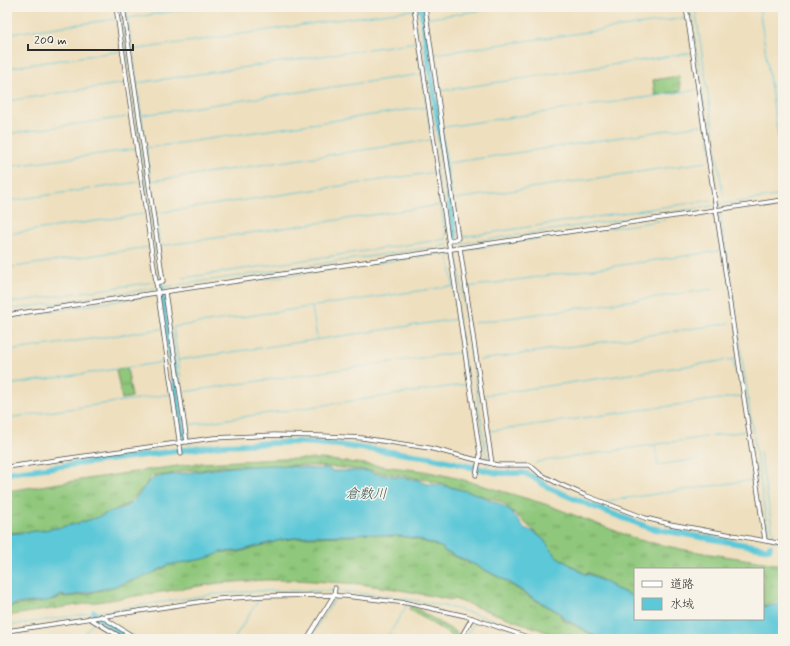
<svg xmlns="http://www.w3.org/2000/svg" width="790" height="646" font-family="Mynerve,'Klee One',sans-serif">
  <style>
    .grass { fill: url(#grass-tufts); stroke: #5d7953 }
    .water { fill: #5dc8d8; stroke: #447a82 }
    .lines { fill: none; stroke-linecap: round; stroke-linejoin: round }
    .stream { stroke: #5dc8d8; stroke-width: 1 }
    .river { stroke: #5dc8d8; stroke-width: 6 }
    .minor-casing { stroke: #484641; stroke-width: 5 }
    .minor { stroke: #fff; stroke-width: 3.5 }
    .labels { text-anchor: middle; stroke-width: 3; stroke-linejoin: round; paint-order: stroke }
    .water-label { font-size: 14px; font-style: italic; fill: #3a5a5f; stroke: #f7f3e8 }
  </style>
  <defs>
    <pattern id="grass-tufts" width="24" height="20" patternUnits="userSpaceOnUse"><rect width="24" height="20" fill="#8fc77b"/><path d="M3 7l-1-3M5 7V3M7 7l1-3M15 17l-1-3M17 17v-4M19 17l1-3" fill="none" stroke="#75a265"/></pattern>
  </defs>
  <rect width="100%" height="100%" fill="#f7f3e8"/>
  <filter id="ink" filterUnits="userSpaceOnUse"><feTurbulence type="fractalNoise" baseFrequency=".025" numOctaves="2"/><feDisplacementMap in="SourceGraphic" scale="8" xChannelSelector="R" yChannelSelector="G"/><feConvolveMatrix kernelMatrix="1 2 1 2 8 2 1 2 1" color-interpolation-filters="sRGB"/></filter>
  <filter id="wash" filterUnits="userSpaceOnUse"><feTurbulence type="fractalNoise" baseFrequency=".012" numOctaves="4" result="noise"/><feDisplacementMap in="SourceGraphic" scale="16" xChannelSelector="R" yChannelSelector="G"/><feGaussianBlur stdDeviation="0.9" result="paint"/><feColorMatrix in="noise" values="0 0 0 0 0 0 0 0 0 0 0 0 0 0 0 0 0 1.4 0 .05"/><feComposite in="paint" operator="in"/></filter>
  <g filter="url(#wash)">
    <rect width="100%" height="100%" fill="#eedfbe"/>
    <!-- grass -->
    <g class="grass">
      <path d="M679 76 681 91 655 95 653 80Z"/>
      <path d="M127 368 132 397 122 399 116 370Z"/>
      <path d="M279 459H321L373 465 424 471 457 478 545 504 639 540 685 550 783 565V600L763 606V569H635V597L612 587 611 585 589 573 585 574 556 556 543 539 503 503 494 499 447 486 444 484C382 470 317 463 253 466 237 466 218 466 202 470 198 471 200 470 196 470 186 469 176 473 166 475 161 476 156 474 151 476L145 486 128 504 98 518 62 527 39 531 7 533V491L147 470 201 463Z"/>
      <path d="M361 533 378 534 390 537 397 535 419 540 443 548 444 551 467 562 469 564 471 563 504 580 533 599 554 610 560 614 562 619 601 639H566L454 599 452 600 395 589 360 584 297 580H264L219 583 7 616V607C24 604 41 602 57 599L61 596C75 602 148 576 164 568L168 565 203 559 216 555 220 552H239L281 540 308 537 352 536Z"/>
      <path d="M411 605 460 635 457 639 409 609Z"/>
    </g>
    <!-- water -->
    <path class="water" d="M278 465 318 469 327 468 333 471H369L372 473 418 480 427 484 441 485 474 493 502 505 511 511 524 528 534 532 543 539 556 556 586 575 589 574 610 585 612 587 635 597V619H718L724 620 726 622 743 619H763V607L783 603V639H601L563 618 560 613 555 610 533 598 503 579 471 563 469 564 468 561 444 551 443 548C429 542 414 537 398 536 395 535 392 537 389 536 377 535 367 531 355 535L308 536 281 540 239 551 220 552 216 555 203 559 168 565 149 575 112 587 76 595 66 596 62 595C49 604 31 601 17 604 13 605 10 607 7 607V534C42 531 76 527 108 513 114 510 122 509 128 505 139 498 144 483 155 477L231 467Z"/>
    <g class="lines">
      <!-- stream -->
      <g class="stream">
        <path d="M120 7 160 280"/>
        <path d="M126 7 160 246 441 205"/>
        <path d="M690 7 718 199"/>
        <path d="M695 7 723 195"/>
        <path d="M759 7 783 170"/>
        <path d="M129 18 201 7"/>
        <path d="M429 18 505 7"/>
        <path d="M423 19H424"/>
        <path d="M415 25 446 240"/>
        <path d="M7 34 116 19"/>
        <path d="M132 50 343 19 412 10"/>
        <path d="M434 54 685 18"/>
        <path d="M428 55H429"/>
        <path d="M7 68 120 51"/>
        <path d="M137 83 417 42"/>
        <path d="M440 91 691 53"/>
        <path d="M433 92 434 91"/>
        <path d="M7 101 125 83"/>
        <path d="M142 115 422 74"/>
        <path d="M445 127 696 90"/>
        <path d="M439 128H440"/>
        <path d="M7 134 126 117"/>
        <path d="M146 148 427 107"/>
        <path d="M449 163 701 125"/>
        <path d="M444 164 446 163"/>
        <path d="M7 167 135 149"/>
        <path d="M151 181 431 140"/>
        <path d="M456 199 706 162"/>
        <path d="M449 200H450"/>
        <path d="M7 201 139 182"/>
        <path d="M719 204V207"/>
        <path d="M716 205 783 195"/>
        <path d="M720 212 769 539"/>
        <path d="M156 213 436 172"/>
        <path d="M7 234 144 214"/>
        <path d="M461 237 711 200"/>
        <path d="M451 245 713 206"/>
        <path d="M462 250 665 220"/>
        <path d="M453 252 456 253 457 257 487 461"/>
        <path d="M7 268 149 247"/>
        <path d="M183 278 446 239"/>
        <path d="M215 286 447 253"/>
        <path d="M468 287 719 251"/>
        <path d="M158 288 448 245"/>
        <path d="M160 295H162"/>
        <path d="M7 303 154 282"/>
        <path d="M312 307 317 339"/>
        <path d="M7 310 155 288"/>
        <path d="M7 318 148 296"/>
        <path d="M474 323 713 289"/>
        <path d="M165 328H167"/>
        <path d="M7 351 161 329"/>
        <path d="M733 359 736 376"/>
        <path d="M178 360 173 327 452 286"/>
        <path d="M480 360 730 323"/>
        <path d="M170 361H172"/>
        <path d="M7 385 165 362"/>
        <path d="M183 392 462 352"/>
        <path d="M485 395 735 359"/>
        <path d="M7 418 171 394"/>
        <path d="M187 425 178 360 457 319"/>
        <path d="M490 431 741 396"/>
        <path d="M190 439 187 425 468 384 448 252"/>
        <path d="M190 443 191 448"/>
        <path d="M655 446 658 465 699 459"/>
        <path d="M760 452 774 539 775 541 783 542"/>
        <path d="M535 464 538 462 746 431"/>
        <path d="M486 469 487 464"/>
        <path d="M526 474 527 471"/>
        <path d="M607 501 752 480"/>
        <path d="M602 510 604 505"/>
        <path d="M337 591C384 595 432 601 478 615 500 622 522 631 544 639"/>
        <path d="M7 626 215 594 260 591H334"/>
        <path d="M81 639 93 622"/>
        <path d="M234 639 260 597"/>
        <path d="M309 639 336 597"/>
        <path d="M386 639 406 607 408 600"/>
        <path d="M464 639 476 621"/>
      </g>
      <!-- river -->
      <g class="river">
        <path d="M421 7 455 237"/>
        <path d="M161 287V289"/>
        <path d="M162 294 184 440"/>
        <path d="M7 473 223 445 299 442 338 445 429 457 498 473H524L533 477 549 488 592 506 650 528 769 549 770 546"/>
        <path d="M94 612 98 618 132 639"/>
      </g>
    </g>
  </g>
  <g filter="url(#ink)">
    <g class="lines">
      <!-- minor casing -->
      <g class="minor-casing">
        <g id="minor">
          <path d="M116 7 181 453"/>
          <path d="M123 7 163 281 156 283"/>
          <path d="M414 7 480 455 476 475"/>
          <path d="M425 7 458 238 449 241"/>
          <path d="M686 7 765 540"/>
          <path d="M460 248 492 464"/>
          <path d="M165 292 187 442"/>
          <path d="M7 315 783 200"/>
          <path d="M7 467 213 438 274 435 323 436 362 438 429 448 497 465H530L540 474 557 483 587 496 645 518 670 524 783 544"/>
          <path d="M334 595 339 596H345L407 603 466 616 533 639"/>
          <path d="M101 616 137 639"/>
          <path d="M89 618 124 639"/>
          <path d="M7 631 218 599 264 596 332 595 334 596"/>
          <path d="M307 639 334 595 335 588"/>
          <path d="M460 639 472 618"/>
        </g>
      </g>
      <!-- minor -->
      <use href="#minor" class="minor"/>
    </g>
  </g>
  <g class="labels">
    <!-- water labels -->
    <g class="water-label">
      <text transform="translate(366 493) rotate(1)" y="5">倉敷川</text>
    </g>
  </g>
  <!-- margin -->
  <rect width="790" height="646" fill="none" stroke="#f7f3e8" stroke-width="24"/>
  <!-- legend -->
  <rect x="634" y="568" width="130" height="52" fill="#f7f3e8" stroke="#a5a39c"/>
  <rect x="642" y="581" width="20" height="6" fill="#ffffff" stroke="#a5a39c"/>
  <text x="670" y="588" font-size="12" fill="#2b2b2b">道路</text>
  <rect x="642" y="598" width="20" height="12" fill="#5dc8d8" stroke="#a5a39c"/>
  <text x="670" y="608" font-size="12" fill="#2b2b2b">水域</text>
  <!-- scale -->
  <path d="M28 44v6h105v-6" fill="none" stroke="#2b2b2b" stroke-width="2"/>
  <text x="34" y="44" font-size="12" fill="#2b2b2b" stroke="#f7f3e8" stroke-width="3" paint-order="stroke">200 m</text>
</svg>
